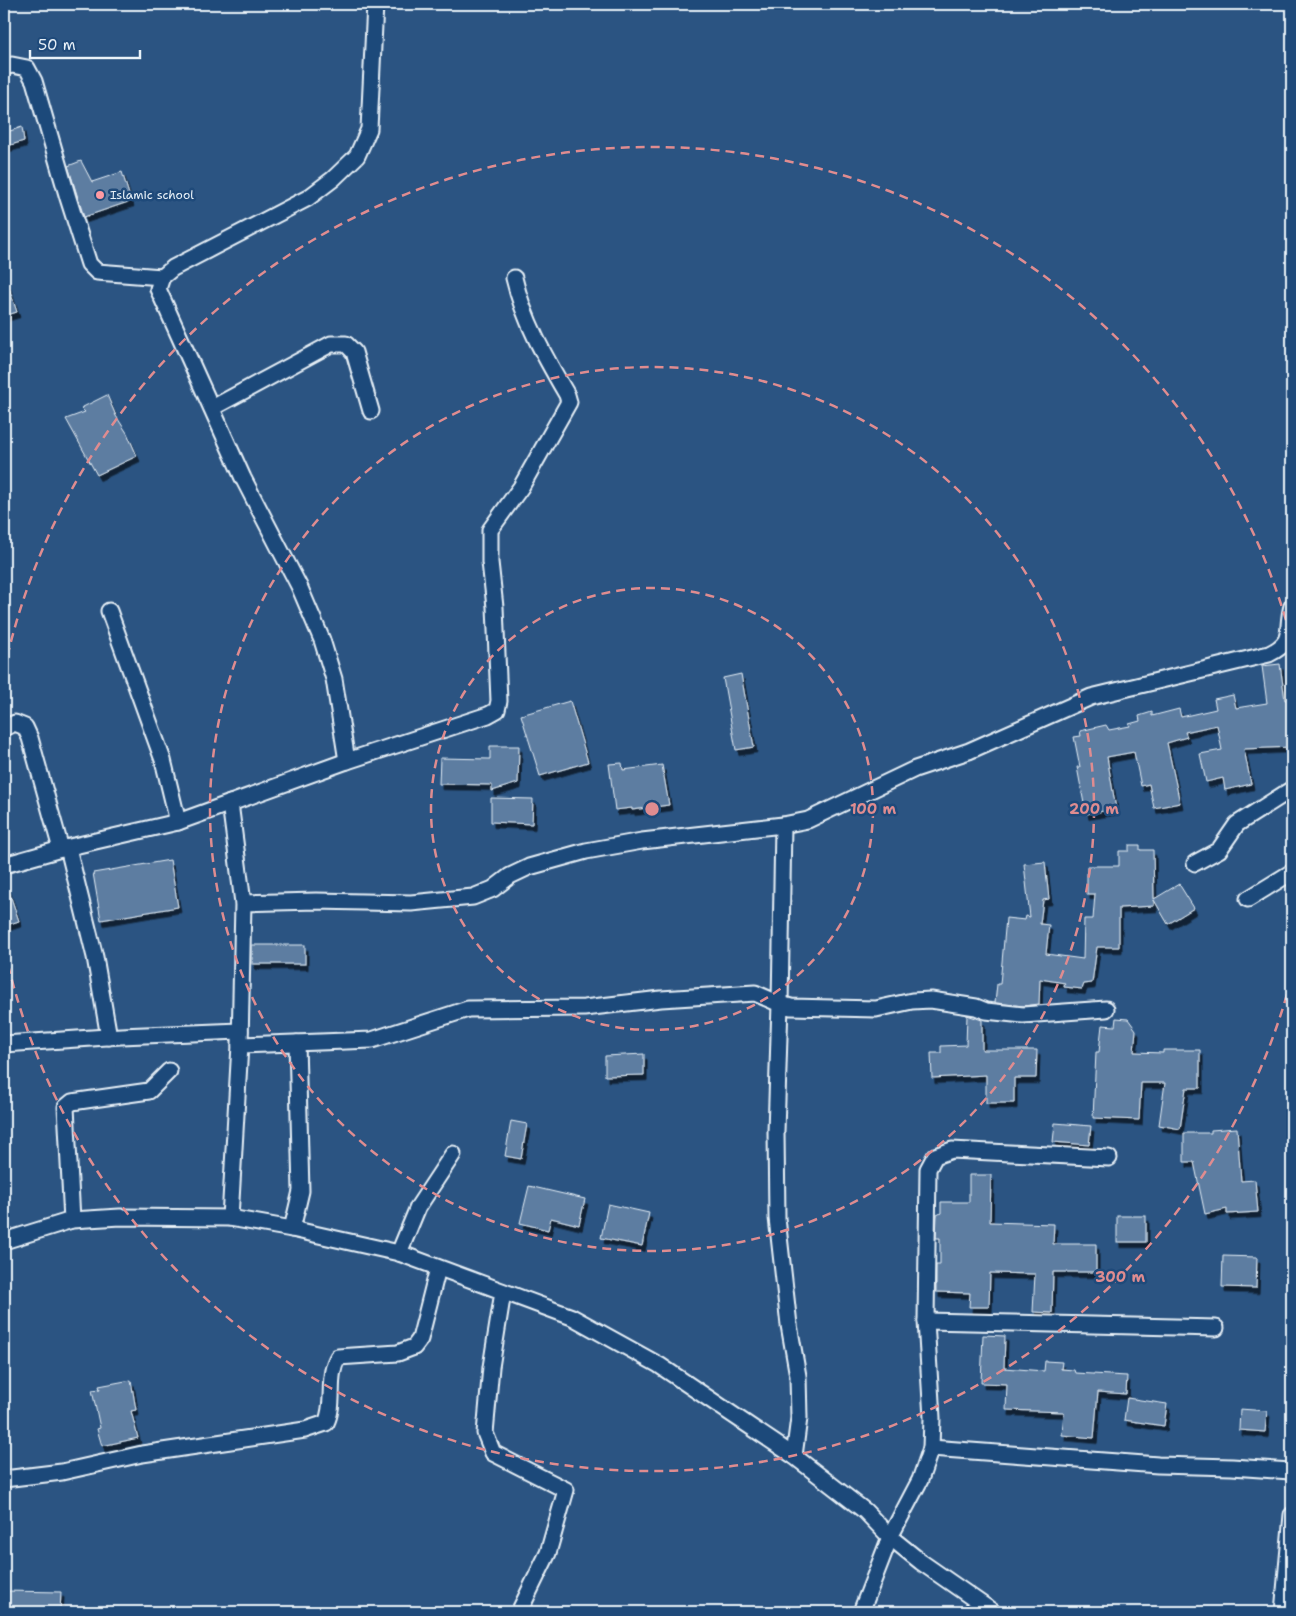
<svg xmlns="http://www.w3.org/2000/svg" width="1296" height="1616" font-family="'Shantell Sans',sans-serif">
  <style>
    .building { fill: #5d7da1; stroke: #e8f1f8; filter: url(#shadow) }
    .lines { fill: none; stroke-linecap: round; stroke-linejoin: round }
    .minor-casing { stroke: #e8f1f8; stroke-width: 19 }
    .path { stroke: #e8f1f8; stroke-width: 2.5; stroke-dasharray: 4 4; stroke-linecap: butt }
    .minor { stroke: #1f4a7a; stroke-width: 15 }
    .ring { fill: none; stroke: #df8c90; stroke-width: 2.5; stroke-dasharray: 9 6 }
    .poi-dot { fill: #ff9aa2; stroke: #1f4a7a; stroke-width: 2 }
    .labels { text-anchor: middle; stroke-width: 5; stroke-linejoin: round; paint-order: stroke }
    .poi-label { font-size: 12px; fill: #e8f1f8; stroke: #1f4a7a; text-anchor: start }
    .centre { fill: #df8c90; stroke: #1f4a7a; stroke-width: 2.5 }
    .ring-label { font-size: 15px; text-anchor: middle; font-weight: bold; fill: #df8c90; stroke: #1f4a7a; stroke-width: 5; stroke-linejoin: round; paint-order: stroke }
  </style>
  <defs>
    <filter id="shadow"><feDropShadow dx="3" dy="5.5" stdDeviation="0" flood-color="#0009"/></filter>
  </defs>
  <rect width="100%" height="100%" fill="#2b5482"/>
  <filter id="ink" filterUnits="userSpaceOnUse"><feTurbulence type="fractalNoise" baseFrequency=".02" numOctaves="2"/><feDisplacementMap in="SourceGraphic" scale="10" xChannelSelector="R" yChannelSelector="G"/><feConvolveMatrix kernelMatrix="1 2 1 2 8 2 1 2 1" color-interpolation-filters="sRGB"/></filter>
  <g filter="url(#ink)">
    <!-- building -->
    <g class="building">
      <path d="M22 127 24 141 4 147V133Z"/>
      <path d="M81 161 92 182 122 172 131 201 84 217 68 166Z"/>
      <path d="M4 279H6L17 312 4 316Z"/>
      <path d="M107 395 116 416 127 433 137 456 97 475 66 419 85 412 81 408Z"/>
      <path d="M1280 664 1285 700H1287L1292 723V747L1244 749 1251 784 1225 790 1223 778 1206 782 1200 754 1222 750 1217 725 1185 732 1187 737 1167 743 1180 803 1154 808 1149 784 1141 786 1134 752 1107 757 1116 809 1086 814 1077 767H1080L1074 737 1081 736 1080 731 1106 725 1109 730 1130 726 1129 724 1140 721 1139 716 1152 712V716L1179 709 1181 717 1216 709 1214 699 1233 695 1236 708 1267 703 1262 666Z"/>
      <path d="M741 674 754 747 736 750 723 678Z"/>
      <path d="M570 701 588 762 540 776 521 715Z"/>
      <path d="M490 746H519L518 783 492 791V785L439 784 440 758 490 759Z"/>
      <path d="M622 763 623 770 662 765 669 805 632 810V808L615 810 609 764Z"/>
      <path d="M491 798 533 799 532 824 491 822Z"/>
      <path d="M1129 845H1140V850H1153L1154 899 1179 884 1194 908 1168 924 1154 900V906L1119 908V947H1097L1092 983 1084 984 1082 989 1064 987 1065 983 1040 979 1039 1004 1023 1006 995 1003 997 984H1000L1006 918 1025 920 1026 916 1030 917 1024 864 1045 862 1049 899 1043 900 1040 924 1049 925 1046 954 1083 959 1084 919H1093L1095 894H1087V866H1119V851H1129Z"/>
      <path d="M170 860 178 907 101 920 93 873Z"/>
      <path d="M4 883H6L19 921 4 926Z"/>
      <rect x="252" y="945" width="53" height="19"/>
      <path d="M967 1015 982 1020V1050H1037L1036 1078H1014V1103H986V1075L932 1078 931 1053H941V1046L966 1045Z"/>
      <path d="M1116 1018 1128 1019 1136 1030 1134 1052 1163 1053V1050H1200V1088H1186L1180 1129 1159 1125 1165 1083H1141L1139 1120 1093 1118 1096 1052H1099L1102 1025 1115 1026Z"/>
      <path d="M644 1054V1075L605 1076V1056Z"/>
      <path d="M511 1121 527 1124 521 1159 505 1156Z"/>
      <path d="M1055 1123 1091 1126 1089 1145 1053 1142Z"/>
      <path d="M1237 1128 1241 1181 1255 1180 1258 1212 1227 1214V1209L1205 1214 1194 1162H1184V1133H1211V1130Z"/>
      <path d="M969 1175H991L990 1222 1054 1224 1053 1244H1096V1272H1053L1052 1313 1033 1312 1035 1274 990 1273 989 1307H969L970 1293 936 1292V1265H940V1238H936L937 1215 941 1213V1202H969Z"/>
      <path d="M529 1186 585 1199 579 1225 551 1218 548 1230 520 1223Z"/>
      <path d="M608 1204 649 1213 642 1246 601 1238Z"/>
      <rect x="1117" y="1216" width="29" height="26"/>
      <path d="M1223 1256 1257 1257 1256 1288 1222 1287Z"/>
      <path d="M983 1335 1005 1336 1004 1368 1044 1371 1045 1361 1062 1362 1061 1369 1074 1370 1075 1373 1127 1376 1126 1394 1098 1392 1094 1438 1062 1435 1064 1412 1006 1410 1007 1384 981 1383Z"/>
      <path d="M131 1380 136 1410 131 1411 138 1438 102 1446 97 1429 100 1428 92 1390 100 1389 99 1386Z"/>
      <path d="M1127 1398 1167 1404 1164 1426 1124 1420Z"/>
      <path d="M1240 1409 1267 1411 1265 1432 1239 1430Z"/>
      <path d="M4 1591 61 1592 60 1612H4Z"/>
    </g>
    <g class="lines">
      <!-- minor casing -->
      <g class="minor-casing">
        <g id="minor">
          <path d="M4 67 12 65 27 68 34 81 68 198 89 264 97 272 162 277"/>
          <path d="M212 408 331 344H346L354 352 371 411"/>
          <path d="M109 611 163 760 178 822"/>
          <path d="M4 728 15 723 25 727 30 738 61 849"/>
          <path d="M347 761 334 679 322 640 299 586 243 478 158 289 162 277 173 268 308 198 333 179 357 156 369 129 375 4"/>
          <path d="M68 848 95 957 109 1037"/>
          <path d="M1195 863 1219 850 1237 824 1292 789"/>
          <path d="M4 865 61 849 178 822 347 761 488 715 497 710 499 701 495 607 490 562V530L521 487 569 402 567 395C545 357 524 321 514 278"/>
          <path d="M1248 899 1292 872"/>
          <path d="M243 903 316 901 411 903 473 897 493 889 510 876 529 867 586 851 642 841 783 825 808 820 915 769 969 751 1091 697 1269 654C1296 641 1285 631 1292 606"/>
          <path d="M4 1044 121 1036 240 1031"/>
          <path d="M240 1045 372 1040 468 1009 584 1008 661 999 755 993 780 1004 783 825"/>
          <path d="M230 1218 240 1045 243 903 230 803"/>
          <path d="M72 1220 66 1107 72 1102 149 1091 169 1071"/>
          <path d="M292 1229 301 1191 297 1043"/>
          <path d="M4 1241 72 1220 120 1217 230 1218 292 1229 399 1253 572 1317 659 1365 794 1456 865 1511 890 1537 921 1562 993 1612"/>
          <path d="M399 1253 418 1207 453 1154"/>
          <path d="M503 1292 491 1367 485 1433 493 1453 566 1490 548 1553 519 1612"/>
          <path d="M926 1321 1216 1328"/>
          <path d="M931 1448 1158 1465 1232 1467 1291 1471 1292 1474"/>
          <path d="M794 1456 799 1418 798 1376 789 1325 777 1218 776 1132 780 1004 791 1007 876 1009 912 1001 931 1000 976 1007 986 1011 1023 1015 1106 1009"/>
          <path d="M4 1479 62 1472 142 1454 305 1430 326 1423C336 1403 326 1377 338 1357L398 1353 414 1347 420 1339 438 1268"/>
          <path d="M861 1612 890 1537 920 1480 931 1448 932 1418 926 1321 928 1169 935 1156 952 1150 1109 1158"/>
          <path d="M1283 1612 1292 1515"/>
        </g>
      </g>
      <!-- path -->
      <path class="path" d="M734 1612 735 1609"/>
      <!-- minor -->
      <use href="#minor" class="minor"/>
    </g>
  </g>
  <!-- distance rings -->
  <g class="ring">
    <circle cx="652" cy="809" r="221"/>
    <circle cx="652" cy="809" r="442"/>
    <path d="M1291 980A662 662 0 0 1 4 947M4 671A662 662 0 0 1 1291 638"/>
  </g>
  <!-- markers -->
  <circle class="poi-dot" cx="100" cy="195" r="5"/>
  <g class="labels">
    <!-- poi labels -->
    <g class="poi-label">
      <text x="110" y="199">Islamic school</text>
    </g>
  </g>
  <circle cx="652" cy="809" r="8" class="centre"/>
  <g class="ring-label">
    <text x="873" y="814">100 m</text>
    <text x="1094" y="814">200 m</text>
    <text x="1120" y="1282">300 m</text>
  </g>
  <!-- margin -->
  <rect width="1296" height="1616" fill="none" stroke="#1f4a7a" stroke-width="20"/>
  <rect x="10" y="10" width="1276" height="1596" fill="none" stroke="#e8f1f8" stroke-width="2" filter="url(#ink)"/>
  <!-- scale -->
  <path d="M30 50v8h110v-8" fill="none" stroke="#e8f1f8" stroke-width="2.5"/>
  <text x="38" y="50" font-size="15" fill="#e8f1f8" stroke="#1f4a7a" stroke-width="4" paint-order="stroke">50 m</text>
</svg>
